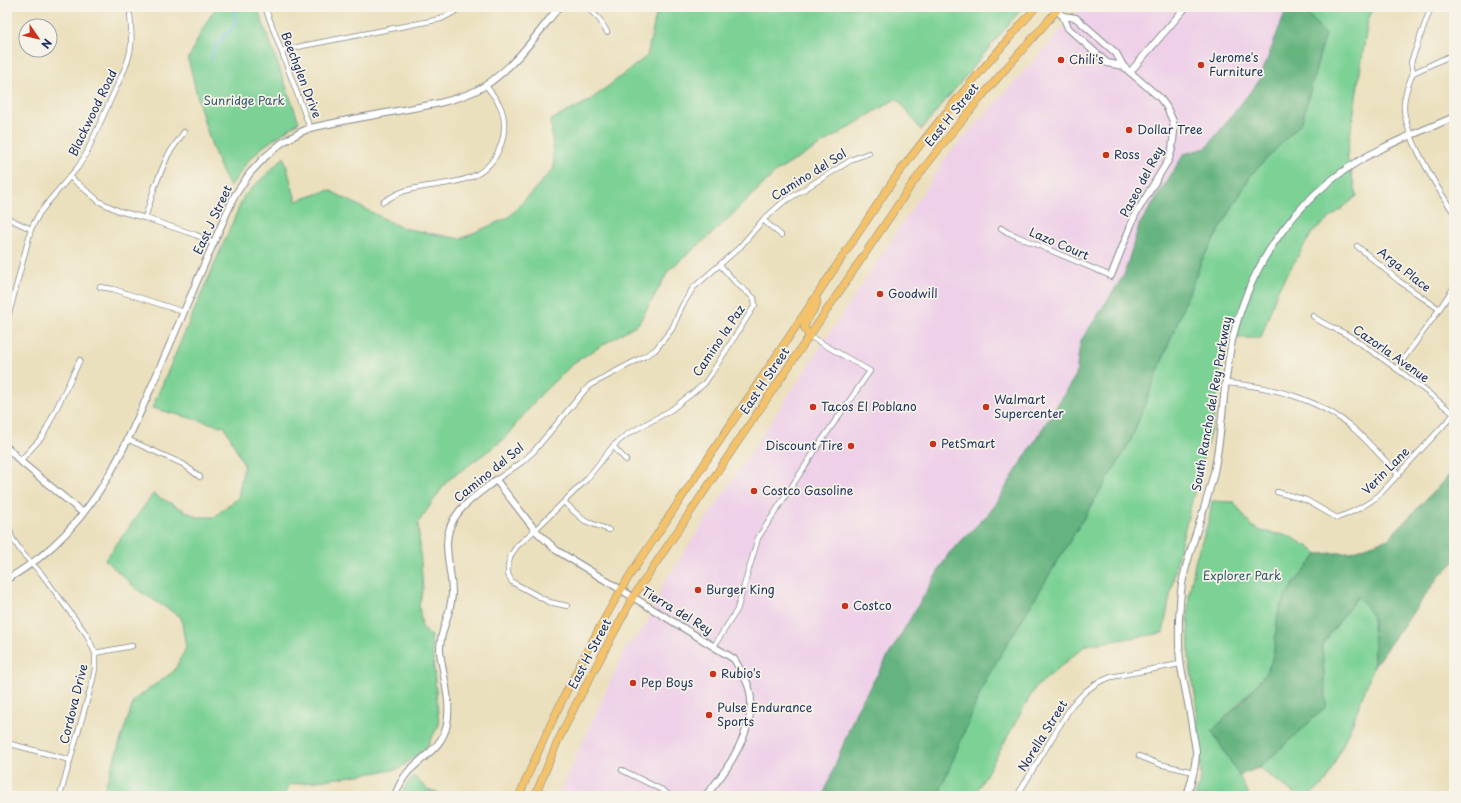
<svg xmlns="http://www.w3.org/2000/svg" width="1461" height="803" font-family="'Playpen Sans',sans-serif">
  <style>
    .built { fill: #eed0e8 }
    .green { fill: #7cd195; stroke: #4c807a }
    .forest { fill: #65b37e; stroke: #40716e }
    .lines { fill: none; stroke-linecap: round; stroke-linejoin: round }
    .stream { stroke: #6fb7e7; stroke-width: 2 }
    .minor-casing { stroke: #83888e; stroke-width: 6 }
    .tertiary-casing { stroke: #83888e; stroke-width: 8 }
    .primary-casing { stroke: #83888e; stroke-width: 8 }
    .minor { stroke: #fff; stroke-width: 4.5 }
    .tertiary { stroke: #fff; stroke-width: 6 }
    .primary { stroke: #f3c26a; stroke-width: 7 }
    .poi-dot { fill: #c8321e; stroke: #f7f3e8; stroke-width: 1.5 }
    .labels { text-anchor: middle; stroke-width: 3.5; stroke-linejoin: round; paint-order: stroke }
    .poi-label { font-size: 12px; fill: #1b2f5e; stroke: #f7f3e8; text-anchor: start }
    .street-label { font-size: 12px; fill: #1b2f5e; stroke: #f7f3e8 }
    .park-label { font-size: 12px; fill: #33586c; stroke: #f7f3e8 }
  </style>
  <rect width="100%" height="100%" fill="#f7f3e8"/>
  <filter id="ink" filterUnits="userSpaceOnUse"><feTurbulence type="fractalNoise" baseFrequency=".025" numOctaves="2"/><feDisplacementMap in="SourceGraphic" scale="8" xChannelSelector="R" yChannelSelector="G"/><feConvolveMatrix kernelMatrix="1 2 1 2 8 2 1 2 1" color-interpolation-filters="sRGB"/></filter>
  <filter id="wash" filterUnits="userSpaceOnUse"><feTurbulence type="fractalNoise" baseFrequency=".012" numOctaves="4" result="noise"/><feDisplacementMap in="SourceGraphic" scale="16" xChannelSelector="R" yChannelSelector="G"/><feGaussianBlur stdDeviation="0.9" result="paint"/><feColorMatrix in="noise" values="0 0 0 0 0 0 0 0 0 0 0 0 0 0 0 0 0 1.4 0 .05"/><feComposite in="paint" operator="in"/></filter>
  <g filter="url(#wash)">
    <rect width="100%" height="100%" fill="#ebe0bd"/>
    <!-- built -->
    <path class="built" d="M1082 7H1287L1259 81 1206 148 1184 154 1139 225 1124 275 1080 342 1076 375 991 511 949 553 857 709 823 796H558L626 647 647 624 662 586 947 156Z"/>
    <!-- green -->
    <g class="green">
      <path d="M216 7H257L299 122 264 146 248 161 230 187C218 166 210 141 203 118 197 98 194 79 188 60L202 30Z"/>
      <path d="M660 7H1023L921 130 897 98 776 172 714 232 669 270 639 323 575 362 541 394 503 440 447 481 418 523 423 589 419 606 422 627 431 636 439 725 425 749 399 769 290 785 283 796H102L134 700 174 671 186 648 181 617 139 591 105 560 153 494 197 517H214L238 498 244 465 225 427 152 408 244 196 284 157 296 201 329 190 402 228 460 239 509 217 554 168 551 120 589 101 647 56 657 10Z"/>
      <path d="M1302 7H1374L1368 20 1347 156 1357 196 1312 233 1278 289 1261 338H1225L1213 421 1178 555 1163 633 1086 645 1035 688 974 796H938L986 679 1130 442 1201 262 1251 175 1302 122 1325 34Z"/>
      <path d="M1212 501 1234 502 1251 526 1261 531 1289 536 1309 547 1318 554 1286 595 1271 663 1263 677 1251 691 1212 731 1239 775 1249 796H1195L1201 778 1196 700 1189 660 1188 615 1189 595 1196 558 1209 520Z"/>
      <path d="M1359 595 1373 617 1374 666 1353 722 1326 782 1309 796H1298L1259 768 1326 707 1322 645Z"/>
      <path d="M414 776 429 791H435L444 796H401L407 784Z"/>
    </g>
    <!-- forest -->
    <g class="forest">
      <path d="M1287 7H1302L1325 34 1302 122 1251 175 1201 262 1130 442 986 679 938 796H823L857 709 949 553 991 511 1076 375 1080 342 1124 275 1139 225 1184 154 1206 148 1259 81Z"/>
      <path d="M1454 470V562L1440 575 1374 666 1373 617 1358 596 1322 645 1326 707 1259 768 1239 775 1212 731C1232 711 1256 691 1270 665 1276 653 1275 628 1278 614 1282 594 1305 570 1318 554L1351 552 1388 539Z"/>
    </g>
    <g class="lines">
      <!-- stream -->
      <path class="stream" d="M211 60C213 44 226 36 236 24L234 7"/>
    </g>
  </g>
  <g filter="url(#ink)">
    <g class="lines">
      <!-- minor casing -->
      <g class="minor-casing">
        <g id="minor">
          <path d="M265 7 310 128"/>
          <path d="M587 7 600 20 607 32"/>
          <path d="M1431 7 1411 62 1413 73 1454 54"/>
          <path d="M282 51 302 46 441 19 454 12 461 7"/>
          <path d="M1413 73C1409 83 1404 94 1404 105 1402 131 1439 191 1454 213"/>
          <path d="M70 177 100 202 119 211 145 218 196 235 213 243"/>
          <path d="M383 202C391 197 399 192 408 190 443 181 484 188 500 147 505 135 506 118 500 106 497 99 490 92 486 85"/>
          <path d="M7 218 31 229"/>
          <path d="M145 218 155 186 168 155 184 132"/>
          <path d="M763 220 781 235"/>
          <path d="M1001 228 1007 232 1111 276"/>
          <path d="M1357 246 1399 281 1439 309"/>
          <path d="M100 287 113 289 184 312"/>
          <path d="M1313 316C1324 326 1339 329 1351 337 1387 361 1421 386 1454 414"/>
          <path d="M7 322 31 229 39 214 49 201 78 167 86 154 125 68C133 49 132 35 130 15"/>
          <path d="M1397 368 1434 317 1454 287"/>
          <path d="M1226 383C1270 386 1320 399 1354 429 1370 443 1384 460 1399 475"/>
          <path d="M129 440 183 464 200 477"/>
          <path d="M613 446 626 460"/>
          <path d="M20 461 43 436 80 360"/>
          <path d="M496 480 522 462 534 451 585 390 590 385 645 356 655 350 672 329 682 306 693 288 740 247 763 220 782 203 853 159 869 153"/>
          <path d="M1277 492 1306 500 1337 518C1353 512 1369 505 1381 493L1454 414"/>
          <path d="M564 502 579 516 585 521 609 530"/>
          <path d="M7 519 12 538 23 554 41 573 87 635 95 653V669L92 683 60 796"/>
          <path d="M567 606 549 602 512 582 508 574V565L511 555 517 546 535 530 586 480 613 446 626 435 671 410 704 384 711 374 755 305 754 298 736 283 720 265"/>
          <path d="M714 646 737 610 758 538 822 440 870 371 809 336"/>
          <path d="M95 653 132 646"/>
          <path d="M7 743 70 760"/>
          <path d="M1139 756 1159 764 1194 772"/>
          <path d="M622 770 662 790 671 796"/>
          <path d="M1017 796 1072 705 1086 691 1097 683 1111 677 1180 664"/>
        </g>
      </g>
      <!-- tertiary casing -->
      <g class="tertiary-casing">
        <g id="tertiary">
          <path d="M1057 11 1063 16 1068 28 1107 63 1123 66"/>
          <path d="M1063 16 1076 18 1116 53 1123 66 1159 97 1166 106 1173 121 1174 132 1172 149 1169 159 1135 215 1111 276"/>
          <path d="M1130 72 1186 7"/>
          <path d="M7 447 20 461 83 513"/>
          <path d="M7 579C19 573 29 565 40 557 104 506 129 437 161 365 186 308 209 251 235 195L250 173 266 156 283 142 301 132 310 128 348 120 435 104C452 100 471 95 486 85 516 65 537 34 559 7"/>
          <path d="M395 796C398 787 402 779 408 772 423 756 443 747 447 724 451 704 445 684 442 664 441 659 440 654 440 649 440 629 452 612 452 593 452 577 447 560 447 544 447 513 474 497 496 480L535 530 556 550 734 659C740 670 748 680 750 692 757 726 727 772 705 796"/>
          <path d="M1187 796C1191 782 1196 768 1196 753 1196 747 1194 740 1193 733 1190 711 1185 689 1181 667 1178 651 1179 635 1179 619 1180 606 1180 592 1183 579 1191 543 1206 508 1214 472 1223 429 1223 384 1232 341 1251 258 1304 186 1381 149 1404 137 1430 128 1454 117"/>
        </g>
      </g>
      <!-- primary casing -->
      <g class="primary-casing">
        <g id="primary">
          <path d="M809 336 804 327 806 322 817 304V301L815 298"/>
          <path d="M519 796C551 720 587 645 630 575L895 178C939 118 988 63 1036 7"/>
          <path d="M535 796 557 743 575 706 633 597 910 187C956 124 1008 66 1060 7"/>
        </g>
      </g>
      <!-- minor -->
      <use href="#minor" class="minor"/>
      <!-- tertiary -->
      <use href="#tertiary" class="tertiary"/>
      <!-- primary -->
      <use href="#primary" class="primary"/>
    </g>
  </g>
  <!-- markers -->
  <g class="poi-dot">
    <circle cx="1061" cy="60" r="4"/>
    <circle cx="1201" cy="65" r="4"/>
    <circle cx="1129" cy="130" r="4"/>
    <circle cx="1106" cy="155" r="4"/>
    <circle cx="880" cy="294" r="4"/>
    <circle cx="813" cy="407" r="4"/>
    <circle cx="986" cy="407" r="4"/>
    <circle cx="933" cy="444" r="4"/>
    <circle cx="851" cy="446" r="4"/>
    <circle cx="754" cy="491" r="4"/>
    <circle cx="698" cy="590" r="4"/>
    <circle cx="845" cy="606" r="4"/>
    <circle cx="713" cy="674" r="4"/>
    <circle cx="633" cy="683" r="4"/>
    <circle cx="709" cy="715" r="4"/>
  </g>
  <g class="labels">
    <!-- poi labels -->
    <g class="poi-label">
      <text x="1209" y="62">Jerome's<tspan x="1209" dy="14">Furniture</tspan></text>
      <text x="1069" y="64">Chili's</text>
      <text x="1137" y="134">Dollar Tree</text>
      <text x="1114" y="159">Ross</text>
      <text x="888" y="298">Goodwill</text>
      <text x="994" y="404">Walmart<tspan x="994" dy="14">Supercenter</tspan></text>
      <text x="821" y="411">Tacos El Poblano</text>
      <text x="941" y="448">PetSmart</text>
      <text x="843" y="450" text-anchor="end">Discount Tire</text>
      <text x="762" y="495">Costco Gasoline</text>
      <text x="706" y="594">Burger King</text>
      <text x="853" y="610">Costco</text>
      <text x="721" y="678">Rubio's</text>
      <text x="641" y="687">Pep Boys</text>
      <text x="717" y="712">Pulse Endurance<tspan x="717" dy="14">Sports</tspan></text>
    </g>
    <!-- street labels -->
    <g class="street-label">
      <text transform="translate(301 75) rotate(69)" y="4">Beechglen Drive</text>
      <text transform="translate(93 113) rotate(-64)" y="4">Blackwood Road</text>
      <text transform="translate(952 115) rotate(-51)" y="4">East H Street</text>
      <text transform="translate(809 175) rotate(-32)" y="4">Camino del Sol</text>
      <text transform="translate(1142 182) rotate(-62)" y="4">Paseo del Rey</text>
      <text transform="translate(213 220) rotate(-65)" y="4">East J Street</text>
      <text transform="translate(1059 244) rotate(23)" y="4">Lazo Court</text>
      <text transform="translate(1404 270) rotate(38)" y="4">Arga Place</text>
      <text transform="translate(719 341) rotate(-56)" y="4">Camino la Paz</text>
      <text transform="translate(1391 354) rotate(35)" y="4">Cazorla Avenue</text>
      <text transform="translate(765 381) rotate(-56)" y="4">East H Street</text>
      <text transform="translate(1212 404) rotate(-80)" y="4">South Rancho del Rey Parkway</text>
      <text transform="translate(1386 471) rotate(-45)" y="4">Verin Lane</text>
      <text transform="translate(489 473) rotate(-39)" y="4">Camino del Sol</text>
      <text transform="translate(677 611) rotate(31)" y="4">Tierra del Rey</text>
      <text transform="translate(590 654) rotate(-62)" y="4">East H Street</text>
      <text transform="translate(74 704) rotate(-76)" y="4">Cordova Drive</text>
      <text transform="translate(1043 736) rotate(-58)" y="4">Norella Street</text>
    </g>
    <!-- park labels -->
    <g class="park-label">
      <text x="244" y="105">Sunridge Park</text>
      <text x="1242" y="580">Explorer Park</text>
    </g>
  </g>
  <!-- margin -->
  <rect width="1461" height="803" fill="none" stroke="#f7f3e8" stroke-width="24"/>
  <!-- north arrow -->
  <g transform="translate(38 38) rotate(124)"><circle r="19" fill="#f7f3e8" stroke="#9fa5b1"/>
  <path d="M0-3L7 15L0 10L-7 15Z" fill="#c8321e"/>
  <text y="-6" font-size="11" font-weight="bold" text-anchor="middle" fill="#1b2f5e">N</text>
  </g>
</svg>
